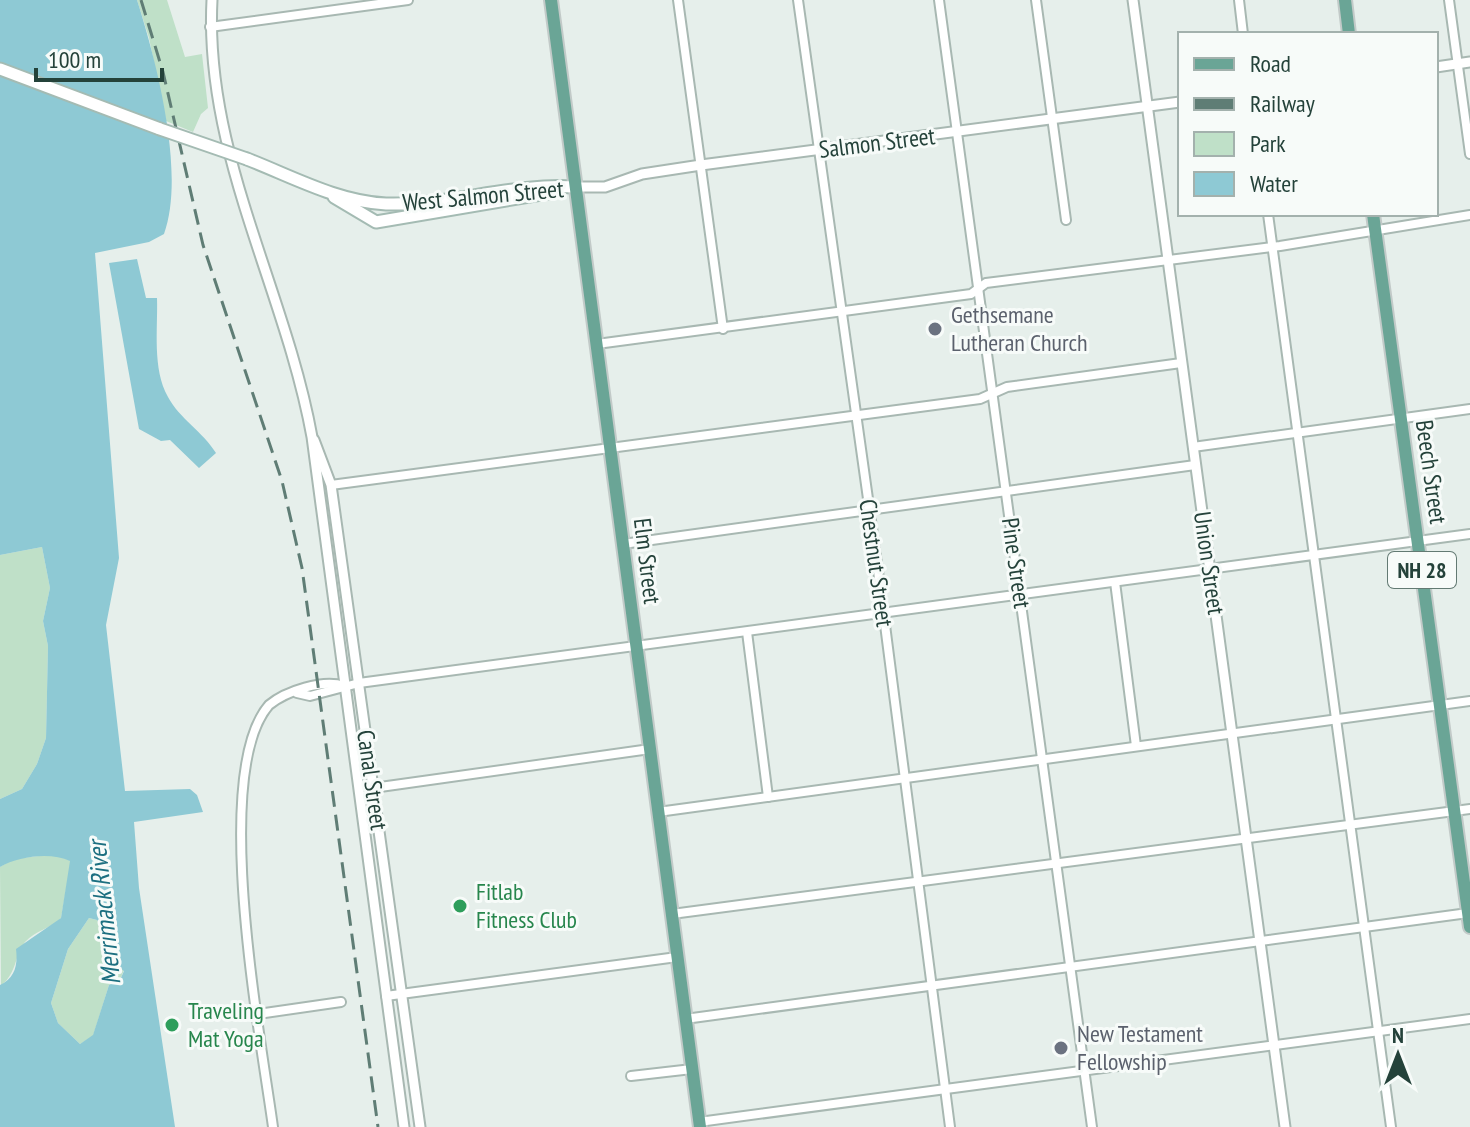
<svg xmlns="http://www.w3.org/2000/svg" width="1470" height="1127" font-family="'PT Sans Narrow',sans-serif">
  <style>
    .green { fill: #bfe0c8 }
    .water { fill: #8ec9d4; fill-rule: evenodd }
    .lines { fill: none; stroke-linecap: round; stroke-linejoin: round }
    .minor-casing { stroke: #a8b8b2; stroke-width: 12 }
    .tertiary-casing { stroke: #a8b8b2; stroke-width: 13 }
    .secondary-casing { stroke: #a4bbb3; stroke-width: 15 }
    .primary-casing { stroke: #c2cac8; stroke-width: 16 }
    .minor { stroke: #fff; stroke-width: 8 }
    .tertiary { stroke: #fff; stroke-width: 9 }
    .secondary { stroke: #fff; stroke-width: 11 }
    .primary { stroke: #6aa596; stroke-width: 12 }
    .rail { stroke: #5f7d75; stroke-width: 3; stroke-dasharray: 16 8; stroke-linecap: butt }
    .secondary-bridge-casing { stroke: #a4bbb3; stroke-width: 15; stroke-linecap: butt }
    .secondary-bridge { stroke: #fff; stroke-width: 11 }
    .worship-dot { fill: #6b7280; stroke: #f7fbf9; stroke-width: 3 }
    .leisure-dot { fill: #2e9e5b; stroke: #f7fbf9; stroke-width: 3 }
    .labels { text-anchor: middle; stroke-width: 6; stroke-linejoin: round; paint-order: stroke }
    .shield { fill: #f7fbf9; stroke: #637a73; stroke-width: 2 }
    .shield-label { font-size: 22px; font-weight: bold; fill: #24423a }
    .street-label { font-size: 24px; fill: #24423a; stroke: #f7fbf9 }
    .worship-label { font-size: 24px; fill: #5b616d; stroke: #f7fbf9; text-anchor: start }
    .leisure-label { font-size: 24px; fill: #27864d; stroke: #f7fbf9; text-anchor: start }
    .water-label { font-size: 26px; font-style: italic; fill: #1c6f80; stroke: #f7fbf9 }
  </style>
  <rect width="100%" height="100%" fill="#e6efeb"/>
  <!-- green -->
  <g class="green">
    <path d="M137 0H167L185 57 202 54 208 108 201 114 193 132 166 121 149 38Z"/>
    <path d="M42 547 50 588 43 621 48 646 46 738 37 764 22 789 0 799V555Z"/>
    <path d="M56 854 71 861 61 918C50 929 36 930 25 942 14 956 18 971 1 986L0 867 13 859Z"/>
    <path d="M89 918 97 920 104 930C101 947 110 961 124 970L120 980 109 985 93 1036 80 1044 58 1023 51 1003 68 949Z"/>
  </g>
  <!-- water -->
  <g class="water">
    <path d="M0 0H137C156 60 186 173 164 234L149 242 95 253 119 558 106 625 125 791 190 789 197 795 203 812 134 822 139 888 175 1127H0V985C15 978 18 965 16 949L61 918 70 861C51 852 19 856 0 867V799L22 789 37 764 46 738 48 646 43 621 50 588 42 547 0 555ZM89 918 97 920 104 930 102 953 124 971 120 980 109 985 93 1035 80 1044 58 1023 51 1003 68 949Z"/>
    <path d="M137 259 146 298H157C158 328 152 369 168 397 179 418 203 432 216 453L199 468 170 440 161 441 139 429 109 263Z"/>
  </g>
  <g class="lines">
    <!-- minor casing -->
    <g class="minor-casing">
      <g id="minor">
        <path d="M678 0 723 329"/>
        <path d="M798 0 877 563 950 1127"/>
        <path d="M939 0 1092 1127"/>
        <path d="M1036 0 1066 220"/>
        <path d="M1239 0 1243 34"/>
        <path d="M1449 0 1470 154"/>
        <path d="M210 27 408 0"/>
        <path d="M1268 214 1391 1127"/>
        <path d="M597 344 971 294 986 283 1280 246 1470 215"/>
        <path d="M1193 447 1470 409"/>
        <path d="M331 485 980 399 1007 387 1181 363"/>
        <path d="M623 544 1195 465"/>
        <path d="M1115 582 1136 746"/>
        <path d="M747 632 768 797"/>
        <path d="M297 693 310 696 359 683 1470 534"/>
        <path d="M373 788 650 749"/>
        <path d="M658 812 1470 701"/>
        <path d="M672 914 1470 809"/>
        <path d="M386 996 677 957"/>
        <path d="M258 1014 341 1002"/>
        <path d="M685 1019 1468 913"/>
        <path d="M631 1076 692 1069"/>
        <path d="M699 1122 1470 1019"/>
        <path d="M273 1127C261 1038 210 773 269 705 286 691 323 679 344 686"/>
      </g>
    </g>
    <!-- tertiary casing -->
    <g class="tertiary-casing">
      <g id="tertiary">
        <path d="M212 0C204 154 285 288 312 437L404 1127"/>
        <path d="M1133 0 1285 1127"/>
        <path d="M1436 67 1470 62"/>
        <path d="M575 187H605L642 174 701 165 1180 102"/>
        <path d="M314 440 331 485 420 1127"/>
      </g>
    </g>
    <!-- secondary casing -->
    <g class="secondary-casing">
      <g id="secondary">
        <path d="M0 69 160 129"/>
        <path d="M247 159C291 176 338 202 386 204 449 206 512 183 575 187"/>
        <path d="M334 197 376 222 559 191"/>
      </g>
    </g>
    <!-- primary casing -->
    <g class="primary-casing">
      <g id="primary">
        <path d="M551 0 700 1127"/>
        <path d="M1345 0 1349 34"/>
        <path d="M1373 214 1470 927"/>
      </g>
    </g>
    <!-- minor -->
    <use href="#minor" class="minor"/>
    <!-- tertiary -->
    <use href="#tertiary" class="tertiary"/>
    <!-- secondary -->
    <use href="#secondary" class="secondary"/>
    <!-- primary -->
    <use href="#primary" class="primary"/>
    <!-- rail -->
    <path class="rail" d="M141 0 163 72 203 245 282 481 302 568 378 1127"/>
    <!-- secondary-bridge casing -->
    <g class="secondary-bridge-casing">
      <path id="secondary-bridge" d="M160 129 247 159"/>
    </g>
    <!-- secondary-bridge -->
    <use href="#secondary-bridge" class="secondary-bridge"/>
  </g>
  <!-- markers -->
  <g class="worship-dot">
    <circle cx="935" cy="329" r="8"/>
    <circle cx="1061" cy="1048" r="8"/>
  </g>
  <g class="leisure-dot">
    <circle cx="460" cy="906" r="8"/>
    <circle cx="172" cy="1025" r="8"/>
  </g>
  <g class="labels">
    <!-- shield labels -->
    <rect class="shield" x="1388" y="552" width="68" height="36" rx="6"/>
    <g class="shield-label">
      <text x="1422" y="578">NH 28</text>
    </g>
    <!-- street labels -->
    <g class="street-label">
      <text transform="translate(877 143) rotate(-7)" y="8">Salmon Street</text>
      <text transform="translate(483 196) rotate(-5)" y="8">West Salmon Street</text>
      <text transform="translate(1431 472) rotate(82)" y="8">Beech Street</text>
      <text transform="translate(647 561) rotate(83)" y="8">Elm Street</text>
      <text transform="translate(876 563) rotate(82)" y="8">Chestnut Street</text>
      <text transform="translate(1016 563) rotate(82)" y="8">Pine Street</text>
      <text transform="translate(1209 563) rotate(82)" y="8">Union Street</text>
      <text transform="translate(372 780) rotate(82)" y="8">Canal Street</text>
    </g>
    <!-- worship labels -->
    <g class="worship-label">
      <text x="951" y="323">Gethsemane<tspan x="951" dy="28">Lutheran Church</tspan></text>
      <text x="1077" y="1042">New Testament<tspan x="1077" dy="28">Fellowship</tspan></text>
    </g>
    <!-- leisure labels -->
    <g class="leisure-label">
      <text x="476" y="900">Fitlab<tspan x="476" dy="28">Fitness Club</tspan></text>
      <text x="188" y="1019">Traveling<tspan x="188" dy="28">Mat Yoga</tspan></text>
    </g>
    <!-- water labels -->
    <g class="water-label">
      <text transform="translate(104 913) rotate(-96)" y="9">Merrimack River</text>
    </g>
  </g>
  <!-- legend -->
  <rect x="1178" y="32" width="260" height="184" fill="#f7fbf9" stroke="#a3b1ad" stroke-width="2"/>
  <rect x="1194" y="58" width="40" height="12" fill="#6aa596" stroke="#a3b1ad" stroke-width="2"/>
  <text x="1250" y="72" font-size="24" fill="#24423a">Road</text>
  <rect x="1194" y="98" width="40" height="12" fill="#5f7d75" stroke="#a3b1ad" stroke-width="2"/>
  <text x="1250" y="112" font-size="24" fill="#24423a">Railway</text>
  <rect x="1194" y="132" width="40" height="24" fill="#bfe0c8" stroke="#a3b1ad" stroke-width="2"/>
  <text x="1250" y="152" font-size="24" fill="#24423a">Park</text>
  <rect x="1194" y="172" width="40" height="24" fill="#8ec9d4" stroke="#a3b1ad" stroke-width="2"/>
  <text x="1250" y="192" font-size="24" fill="#24423a">Water</text>
  <!-- north arrow -->
  <g transform="translate(1398 1055)" stroke="#f7fbf9" stroke-width="6" paint-order="stroke">
  <path d="M0-6L14 30L0 20L-14 30Z" fill="#24423a"/>
  <text y="-12" font-size="22" font-weight="bold" text-anchor="middle" fill="#24423a">N</text>
  </g>
  <!-- scale -->
  <path d="M36 68v12h126v-12" fill="none" stroke="#24423a" stroke-width="4"/>
  <text x="48" y="68" font-size="24" fill="#24423a" stroke="#f7fbf9" stroke-width="6" paint-order="stroke">100 m</text>
</svg>
